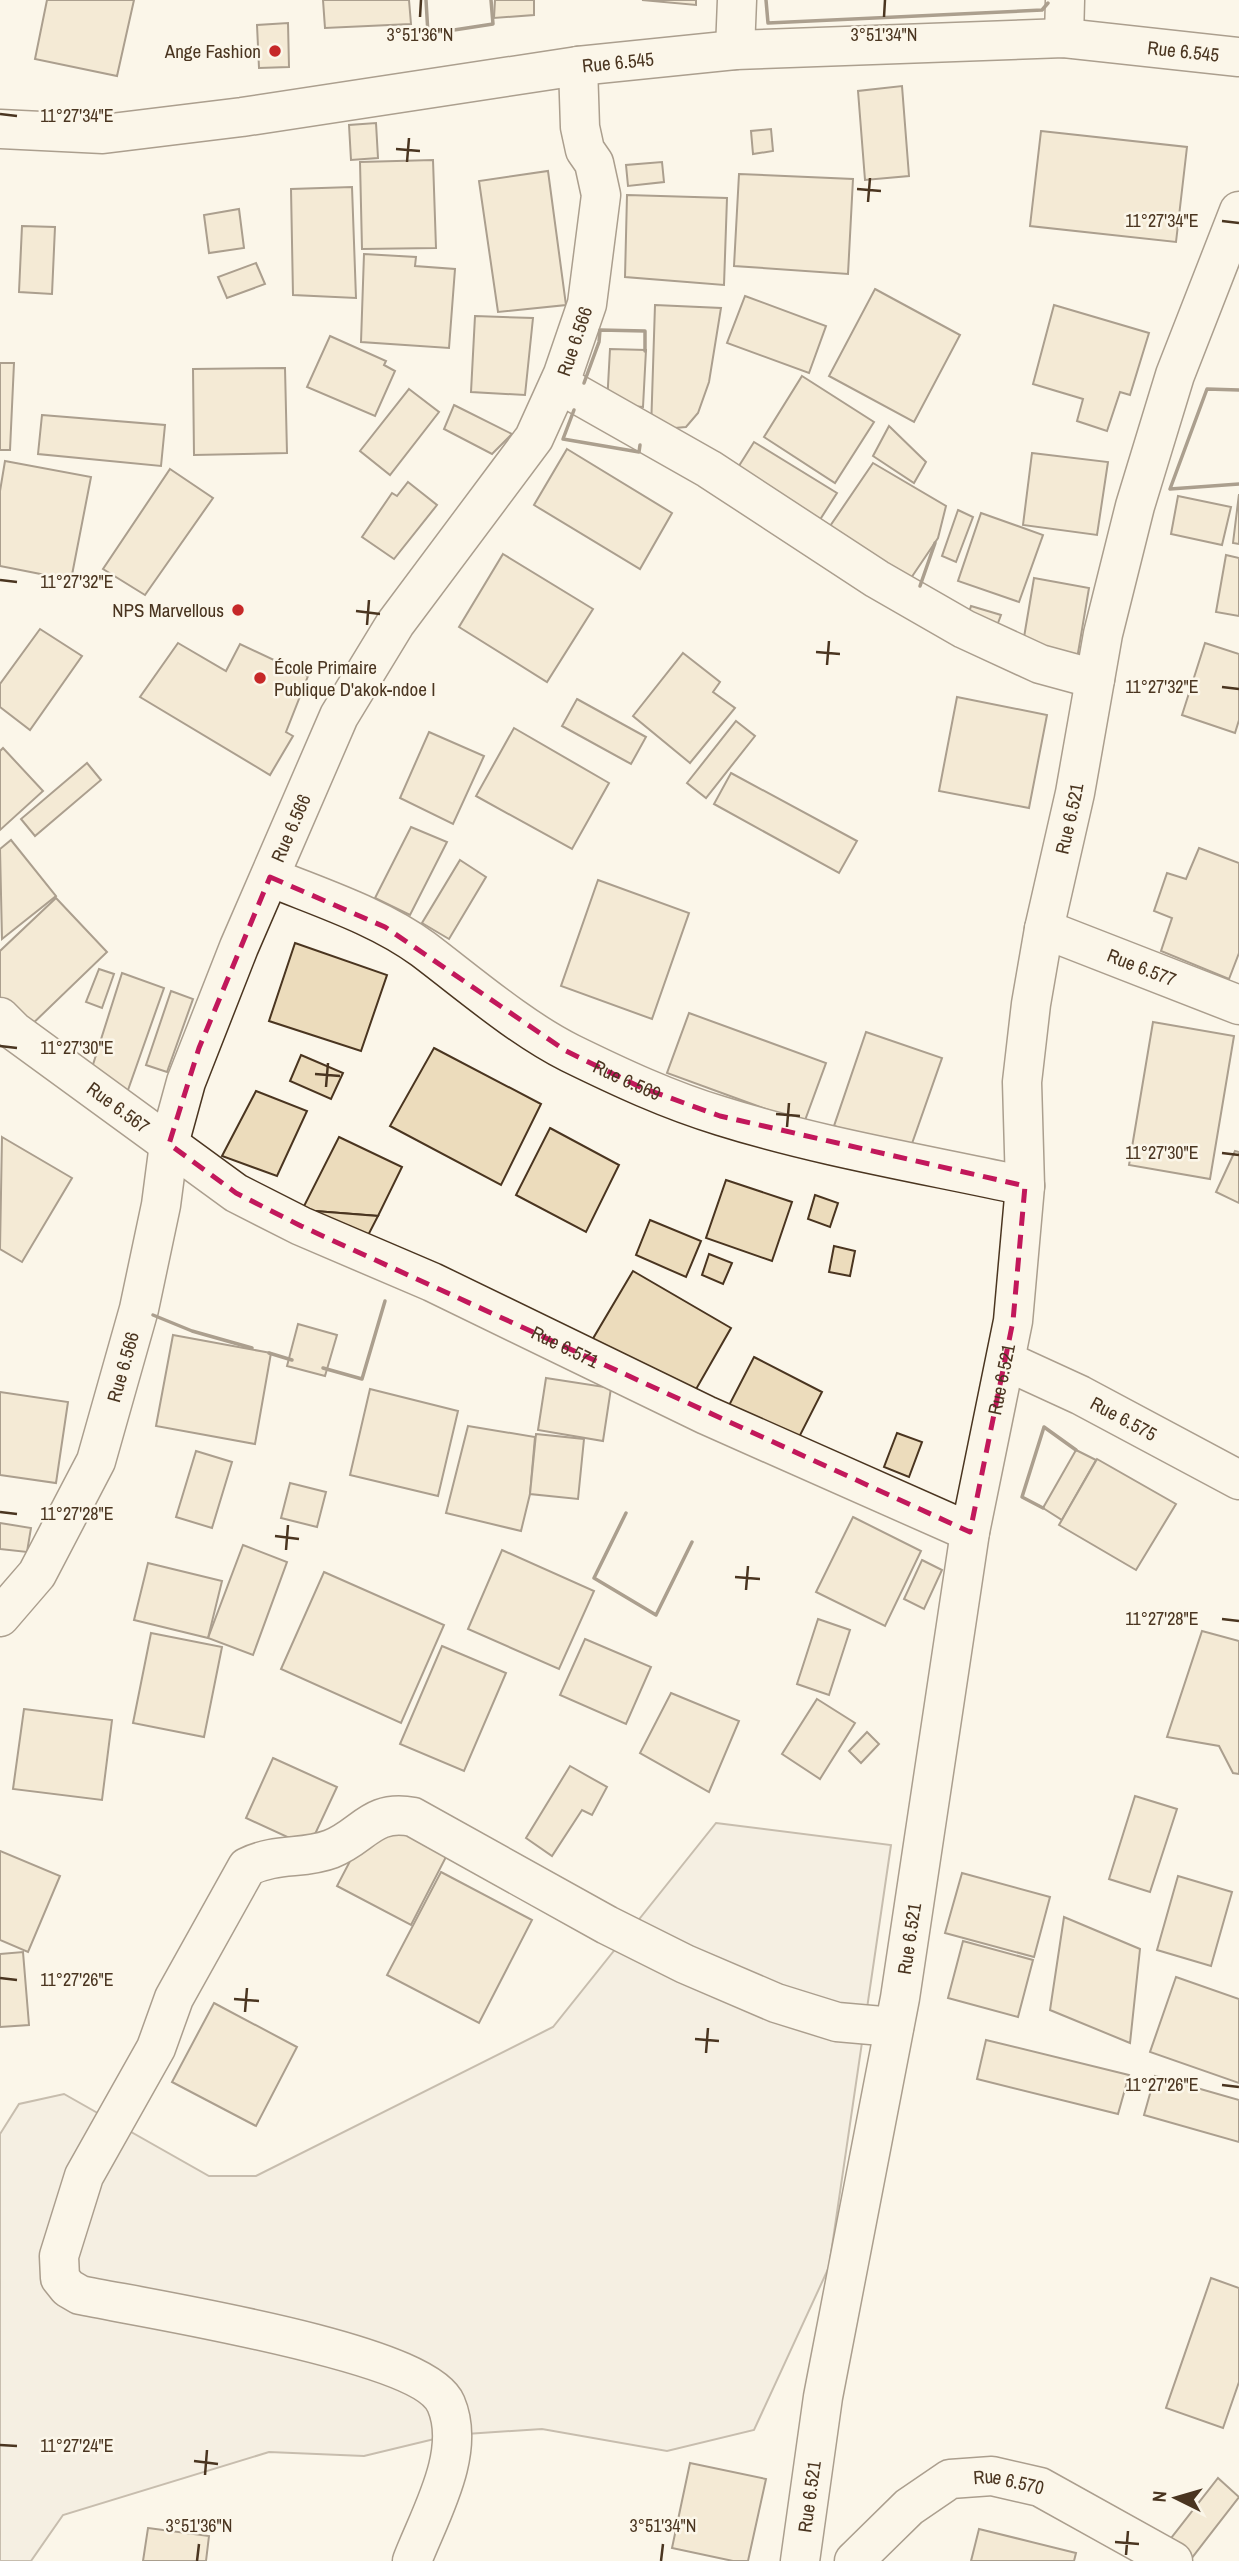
<svg xmlns="http://www.w3.org/2000/svg" width="1239" height="2561" font-family="'Archivo Narrow',sans-serif">
  <style>
    .green { fill: #ede6d9; stroke: #887966; stroke-width: 2 }
    .building { fill: #ecdcbc; stroke: #4a3520; stroke-width: 2 }
    .lines { fill: none; stroke-linecap: round; stroke-linejoin: round }
    .minor-casing { stroke: #4a3520; stroke-width: 41 }
    .tertiary-casing { stroke: #4a3520; stroke-width: 41 }
    .minor { stroke: #fbf6e9; stroke-width: 38 }
    .tertiary { stroke: #fbf6e9; stroke-width: 38 }
    .wall { stroke: #4a3520; stroke-width: 3.5 }
    .marked { fill: none; stroke: #c2185b; stroke-width: 5; stroke-dasharray: 14 9; stroke-linejoin: round }
    .ticks { fill: none; stroke: #4a3520; stroke-width: 2.5 }
    .poi-dot { fill: #c62828; stroke: #fbf6e9; stroke-width: 2.5 }
    .labels { text-anchor: middle; stroke-width: 5; stroke-linejoin: round; paint-order: stroke }
    .poi-label { font-size: 19px; fill: #4a3520; stroke: #fbf6e9; text-anchor: end }
    .street-label { font-size: 19px; fill: #4a3520; stroke: #fbf6e9 }
    .ticks-label { font-size: 18px; text-anchor: middle; fill: #4a3520; stroke: #fbf6e9; stroke-width: 5; stroke-linejoin: round; paint-order: stroke }
  </style>
  <rect width="100%" height="100%" fill="#fbf6e9"/>
  <!-- green -->
  <path class="green" d="M716 1823 891 1845 829 2267 754 2430 667 2451 542 2429 451 2435 364 2456 269 2452 63 2515 31 2561H0V2134L19 2104 64 2094 209 2176H256L553 2027Z"/>
  <!-- building -->
  <g class="building">
    <path d="M47 0H134L117 76 35 59Z"/>
    <path d="M323 0H409L411 24 325 28Z"/>
    <path d="M495 0H534V15L494 18Z"/>
    <path d="M642 0H696V5Z"/>
    <path d="M288 23 289 67 259 68 257 25Z"/>
    <path d="M902 86 909 176 865 180 858 91Z"/>
    <path d="M376 123 378 158 351 160 349 125Z"/>
    <path d="M771 129 773 151 753 154 751 131Z"/>
    <path d="M1041 131 1187 147 1176 242 1030 226Z"/>
    <path d="M433 160 436 248 362 249 360 162Z"/>
    <path d="M662 162 664 182 628 186 626 165Z"/>
    <path d="M548 171 566 305 498 312 479 181Z"/>
    <path d="M739 174 853 179 848 274 734 266Z"/>
    <path d="M352 187 356 298 293 295 291 189Z"/>
    <path d="M627 195 727 198 724 285 625 277Z"/>
    <path d="M239 209 244 248 209 253 204 215Z"/>
    <path d="M22 226 55 227 52 294 19 292Z"/>
    <path d="M364 254 416 257 415 266 455 269 449 348 361 342Z"/>
    <path d="M256 263 265 284 227 298 218 277Z"/>
    <path d="M875 289 960 335 914 422 829 376Z"/>
    <path d="M745 296 826 326 809 373 727 343Z"/>
    <path d="M655 305 721 308 709 382 698 413 686 427 651 430Z"/>
    <path d="M1054 305 1149 333 1130 395 1120 392 1107 431 1077 421 1083 399 1033 384Z"/>
    <path d="M475 316 533 318 525 395 471 392Z"/>
    <path d="M330 336 386 361 384 365 395 371 375 416 307 387Z"/>
    <path d="M610 349 646 350 643 407 607 404Z"/>
    <path d="M0 363H14L10 450H0Z"/>
    <path d="M285 368 287 453 194 455 193 369Z"/>
    <path d="M802 376 874 422 835 483 764 437Z"/>
    <path d="M409 389 439 412 390 475 360 451Z"/>
    <path d="M454 405 512 434 492 454 444 429Z"/>
    <path d="M42 415 165 425 161 466 38 454Z"/>
    <path d="M889 426 926 462 914 483 873 456Z"/>
    <path d="M754 442 837 493 814 529 732 477Z"/>
    <path d="M567 449 672 513 640 569 534 505Z"/>
    <path d="M1032 453 1108 462 1097 535 1023 525Z"/>
    <path d="M5 461 91 477 71 580 0 566V491Z"/>
    <path d="M873 463 946 506 938 538 907 584 826 532Z"/>
    <path d="M170 469 213 498 145 595 103 569Z"/>
    <path d="M408 482 437 505 394 559 362 537 392 493 397 496Z"/>
    <path d="M1239 494V544L1233 543Z"/>
    <path d="M1178 496 1231 507 1222 545 1171 534Z"/>
    <path d="M958 510 973 517 956 562 942 556Z"/>
    <path d="M981 513 1043 535 1019 602 958 581Z"/>
    <path d="M503 554 593 609 547 682 459 627Z"/>
    <path d="M1226 555 1239 558V616L1216 612Z"/>
    <path d="M1034 578 1089 588 1076 665 1021 655Z"/>
    <path d="M971 606 1001 615 995 631 966 622Z"/>
    <path d="M40 629 82 656 30 730 0 707V684Z"/>
    <path d="M178 643 226 671 240 644 308 676 286 732 293 736 270 775 140 697Z"/>
    <path d="M1205 643 1239 654V720L1235 733 1182 715Z"/>
    <path d="M683 653 720 682 713 692 735 708 690 763 633 716Z"/>
    <path d="M957 697 1047 715 1029 808 939 791Z"/>
    <path d="M577 699 646 737 631 764 562 726Z"/>
    <path d="M736 721 755 736 706 798 687 783Z"/>
    <path d="M514 728 609 783 572 849 476 796Z"/>
    <path d="M429 732 484 756 453 824 400 798Z"/>
    <path d="M3 748 43 791 0 830V751Z"/>
    <path d="M87 763 101 780 35 836 21 819Z"/>
    <path d="M731 773 857 841 839 873 714 804Z"/>
    <path d="M411 827 447 842 410 915 375 898Z"/>
    <path d="M11 840 56 896 2 939 0 849Z"/>
    <path d="M1199 848 1239 863V953L1229 979 1161 951 1172 918 1154 911 1167 873 1186 879Z"/>
    <path d="M460 860 486 877 449 939 422 923Z"/>
    <path d="M598 880 689 913 652 1019 561 986Z"/>
    <path d="M56 898 107 952 24 1032 0 1007V951Z"/>
    <path d="M295 943 387 975 361 1051 269 1021Z"/>
    <path d="M99 969 114 974 102 1008 86 1002Z"/>
    <path d="M122 973 164 988 122 1107 84 1093Z"/>
    <path d="M171 991 193 999 167 1072 146 1065Z"/>
    <path d="M689 1013 826 1063 804 1123 667 1073Z"/>
    <path d="M1153 1022 1234 1036 1210 1179 1129 1165Z"/>
    <path d="M866 1032 942 1058 909 1152 834 1126Z"/>
    <path d="M434 1048 541 1104 501 1185 390 1126Z"/>
    <path d="M301 1055 343 1073 331 1099 290 1081Z"/>
    <path d="M256 1091 307 1111 277 1176 222 1156Z"/>
    <path d="M550 1128 619 1165 586 1232 516 1195Z"/>
    <path d="M2 1137 72 1178 22 1262 0 1249Z"/>
    <path d="M339 1137 402 1167 378 1216 302 1210Z"/>
    <path d="M1235 1151 1239 1152V1203L1216 1192Z"/>
    <path d="M726 1180 792 1202 772 1261 706 1238Z"/>
    <path d="M815 1195 838 1203 830 1227 808 1219Z"/>
    <path d="M302 1210 378 1216 363 1245Z"/>
    <path d="M650 1220 701 1241 686 1277 636 1255Z"/>
    <path d="M834 1246 855 1251 850 1276 829 1272Z"/>
    <path d="M709 1254 732 1263 723 1284 702 1275Z"/>
    <path d="M633 1271 731 1328 687 1405 588 1347Z"/>
    <path d="M298 1324 337 1335 325 1376 287 1366Z"/>
    <path d="M173 1335 271 1353 255 1444 156 1426Z"/>
    <path d="M754 1357 822 1392 792 1451 724 1415Z"/>
    <path d="M546 1378 611 1388 603 1441 538 1430Z"/>
    <path d="M370 1389 458 1411 438 1496 350 1475Z"/>
    <path d="M0 1392 68 1402 56 1483 0 1475Z"/>
    <path d="M468 1426 535 1437 530 1494 521 1531 446 1513Z"/>
    <path d="M897 1433 922 1442 909 1477 884 1467Z"/>
    <path d="M536 1434 584 1439 578 1499 530 1494Z"/>
    <path d="M1076 1450 1096 1460 1062 1520 1043 1508Z"/>
    <path d="M196 1451 232 1462 212 1528 176 1517Z"/>
    <path d="M1097 1459 1176 1504 1136 1570 1059 1525Z"/>
    <path d="M290 1483 326 1492 317 1527 281 1518Z"/>
    <path d="M853 1517 921 1551 885 1626 816 1592Z"/>
    <path d="M0 1523 31 1528 27 1552 0 1549Z"/>
    <path d="M243 1545 287 1562 253 1655 208 1638Z"/>
    <path d="M502 1550 594 1591 559 1669 468 1629Z"/>
    <path d="M922 1560 942 1570 924 1609 904 1599Z"/>
    <path d="M148 1563 222 1581 208 1638 134 1620Z"/>
    <path d="M324 1572 444 1625 401 1723 281 1669Z"/>
    <path d="M818 1619 850 1630 829 1695 797 1684Z"/>
    <path d="M1202 1631 1239 1641V1774L1233 1773 1219 1746 1167 1737Z"/>
    <path d="M151 1633 222 1647 204 1737 133 1723Z"/>
    <path d="M585 1639 651 1667 626 1724 560 1695Z"/>
    <path d="M442 1646 506 1673 464 1771 400 1744Z"/>
    <path d="M671 1693 739 1721 709 1792 640 1753Z"/>
    <path d="M817 1699 855 1723 820 1779 782 1754Z"/>
    <path d="M24 1709 112 1720 102 1800 13 1789Z"/>
    <path d="M867 1732 879 1744 861 1763 849 1751Z"/>
    <path d="M273 1758 337 1787 309 1847 246 1818Z"/>
    <path d="M570 1766 607 1787 592 1815 582 1810 552 1856 526 1838Z"/>
    <path d="M1135 1796 1177 1809 1150 1892 1109 1879Z"/>
    <path d="M373 1817 447 1855 411 1925 337 1886Z"/>
    <path d="M0 1851 60 1876 28 1952 0 1940Z"/>
    <path d="M441 1872 532 1920 479 2023 387 1975Z"/>
    <path d="M962 1873 1050 1897 1034 1957 945 1933Z"/>
    <path d="M1178 1876 1232 1892 1211 1966 1157 1950Z"/>
    <path d="M1064 1917 1140 1949 1130 2043 1050 2010Z"/>
    <path d="M963 1941 1033 1960 1018 2017 948 1998Z"/>
    <path d="M23 1952 29 2025 0 2027V1954Z"/>
    <path d="M1176 1977 1239 1999V2083L1150 2052Z"/>
    <path d="M214 2003 297 2047 256 2126 172 2082Z"/>
    <path d="M986 2040 1129 2075 1118 2114 977 2079Z"/>
    <path d="M1155 2076 1239 2100V2142L1144 2115Z"/>
    <path d="M1211 2278 1239 2288V2382L1223 2428 1166 2408Z"/>
    <path d="M690 2463 766 2479 748 2561H733L672 2548Z"/>
    <path d="M1218 2478 1239 2497 1191 2559 1168 2542Z"/>
    <path d="M148 2528 209 2536 206 2561H143Z"/>
    <path d="M979 2529 1076 2553 1074 2561H971Z"/>
  </g>
  <g class="lines">
    <!-- minor casing -->
    <g class="minor-casing">
      <g id="minor">
        <path d="M1064 38 1065 0"/>
        <path d="M735 50 737 0"/>
        <path d="M559 384 709 469 877 579 964 629 1040 664 1095 679"/>
        <path id="s1" d="M270 877C321 898 378 916 423 949 468 983 520 1028 570 1053 619 1077 668 1100 721 1116 820 1147 924 1164 1025 1186"/>
        <path id="s2" d="M1044 929 1239 1005"/>
        <path id="s3" d="M0 1017 14 1031 236 1193 301 1226 432 1282 706 1415 970 1532"/>
        <path id="s4" d="M1006 1361 1080 1395 1239 1480"/>
        <path id="s5" d="M0 1617 37 1574 96 1461 139 1309 161 1205 169 1144 186 1082 239 947 339 716 395 624 534 438 563 374 587 304 601 195 594 163 585 150 580 127 578 66"/>
        <path d="M412 2561C429 2516 467 2453 446 2404 424 2351 142 2308 80 2295L68 2288 60 2278 59 2256 84 2176 156 2048 174 1998 247 1867C278 1852 302 1860 331 1849 364 1836 371 1809 413 1817L607 1925 685 1964 776 2003 837 2022 894 2027"/>
        <path id="s6" d="M800 2561 823 2397 900 1998 970 1532 1013 1321 1025 1186 1022 1082 1031 1004 1044 929 1075 793 1103 634 1135 506 1175 375 1239 211"/>
        <path id="s7" d="M854 2561 909 2507 950 2479 992 2476 1040 2487 1173 2561"/>
      </g>
    </g>
    <!-- tertiary casing -->
    <g class="tertiary-casing">
      <g id="tertiary">
        <path id="s8" d="M0 129 103 134 242 117 578 66 735 50 1064 38 1239 57"/>
      </g>
    </g>
    <!-- minor -->
    <use href="#minor" class="minor"/>
    <!-- tertiary -->
    <use href="#tertiary" class="tertiary"/>
    <!-- wall -->
    <g class="wall">
      <path d="M426 0 428 34 493 24 491 0"/>
      <path d="M766 0 768 23 1042 10 1048 3"/>
      <path d="M584 383 599 342 600 330 645 331V351"/>
      <path d="M1239 390 1207 389 1170 489 1239 484"/>
      <path d="M574 410 563 439 639 452 640 445"/>
      <path d="M920 586 935 543"/>
      <path d="M153 1315 192 1331 252 1348"/>
      <path d="M269 1353 292 1360"/>
      <path d="M323 1368 362 1379 385 1301"/>
      <path d="M1043 1508 1022 1497 1044 1427 1076 1450"/>
      <path d="M626 1513 594 1578 656 1615 692 1542"/>
    </g>
  </g>
  <!-- marked area -->
  <path d="M0 0H1239V2561H0ZM270 877 385 927 566 1051 640 1087 720 1116 1025 1186 1013 1321 970 1532 301 1226 236 1193 169 1144 199 1048Z" fill="#fbf6e9" fill-opacity=".55" fill-rule="evenodd"/>
  <path class="marked" d="M270 877 385 927 566 1051 640 1087 720 1116 1025 1186 1013 1321 970 1532 301 1226 236 1193 169 1144 199 1048Z"/>
  <!-- ticks -->
  <path class="ticks" d="M420 17 421 0M884 17 885 0M0 114 17 116M396 149 420 151M407 162 409 138M857 189 881 191M868 202 870 178M1222 221 1239 223M0 580 17 582M356 611 380 614M367 625 369 600M816 652 840 654M827 665 829 641M1222 687 1239 689M0 1046 17 1048M315 1074 340 1076M326 1087 328 1063M776 1114 800 1116M787 1127 789 1103M1222 1153 1239 1155M0 1512 17 1514M275 1536 299 1539M286 1550 288 1525M735 1577 760 1579M746 1590 748 1566M1222 1619 1239 1621M0 1978 17 1980M234 1999 259 2001M245 2012 247 1988M695 2039 719 2041M706 2053 708 2028M1222 2085 1239 2087M0 2445 17 2446M194 2461 218 2464M205 2475 207 2450M1115 2542 1139 2544M1126 2555 1128 2531M197 2561 199 2544M661 2561 663 2544"/>
  <!-- markers -->
  <g class="poi-dot">
    <circle cx="275" cy="51" r="7"/>
    <circle cx="238" cy="610" r="7"/>
    <circle cx="260" cy="678" r="7"/>
  </g>
  <g class="labels">
    <!-- poi labels -->
    <g class="poi-label">
      <text x="261" y="58">Ange Fashion</text>
      <text x="224" y="617">NPS Marvellous</text>
      <text x="274" y="674" text-anchor="start">École Primaire<tspan x="274" dy="22">Publique D'akok-ndoe I</tspan></text>
    </g>
    <!-- street labels -->
    <g class="street-label">
      <text dy="7" stroke="none"><textPath href="#s8" startOffset="1190">Rue 6.545</textPath></text>
      <text dy="7" stroke="none"><textPath href="#s8" startOffset="623">Rue 6.545</textPath></text>
      <text dy="7" stroke="none"><textPath href="#s5" startOffset="1416">Rue 6.566</textPath></text>
      <text dy="7" stroke="none"><textPath href="#s6" startOffset="1766">Rue 6.521</textPath></text>
      <text dy="7" stroke="none"><textPath href="#s5" startOffset="849">Rue 6.566</textPath></text>
      <text dy="7" stroke="none"><textPath href="#s2" startOffset="105">Rue 6.577</textPath></text>
      <text dy="7" stroke="none"><textPath href="#s1" startOffset="413">Rue 6.569</textPath></text>
      <text dy="7" stroke="none"><textPath href="#s3" startOffset="149">Rue 6.567</textPath></text>
      <text dy="7" stroke="none"><textPath href="#s3" startOffset="658">Rue 6.571</textPath></text>
      <text dy="7" stroke="none"><textPath href="#s5" startOffset="282">Rue 6.566</textPath></text>
      <text dy="7" stroke="none"><textPath href="#s6" startOffset="1199">Rue 6.521</textPath></text>
      <text dy="7" stroke="none"><textPath href="#s4" startOffset="131">Rue 6.575</textPath></text>
      <text dy="7" stroke="none"><textPath href="#s6" startOffset="632">Rue 6.521</textPath></text>
      <text dy="7" stroke="none"><textPath href="#s7" startOffset="186">Rue 6.570</textPath></text>
      <text dy="7" stroke="none"><textPath href="#s6" startOffset="65">Rue 6.521</textPath></text>
    </g>
  </g>
  <g class="ticks-label">
    <text x="420" y="41">3°51'36"N</text>
    <text x="884" y="41">3°51'34"N</text>
    <text x="77" y="122">11°27'34"E</text>
    <text x="1162" y="227">11°27'34"E</text>
    <text x="77" y="588">11°27'32"E</text>
    <text x="1162" y="693">11°27'32"E</text>
    <text x="77" y="1054">11°27'30"E</text>
    <text x="1162" y="1159">11°27'30"E</text>
    <text x="77" y="1520">11°27'28"E</text>
    <text x="1162" y="1625">11°27'28"E</text>
    <text x="77" y="1986">11°27'26"E</text>
    <text x="1162" y="2091">11°27'26"E</text>
    <text x="77" y="2452">11°27'24"E</text>
    <text x="199" y="2532">3°51'36"N</text>
    <text x="663" y="2532">3°51'34"N</text>
  </g>
  <!-- north arrow -->
  <g transform="translate(1176 2498) rotate(275)" stroke="#fbf6e9" stroke-width="5" paint-order="stroke">
  <path d="M0-5L12 26L0 18L-12 26Z" fill="#4a3520"/>
  <text y="-10" font-size="19" font-weight="bold" text-anchor="middle" fill="#4a3520">N</text>
  </g>
</svg>
